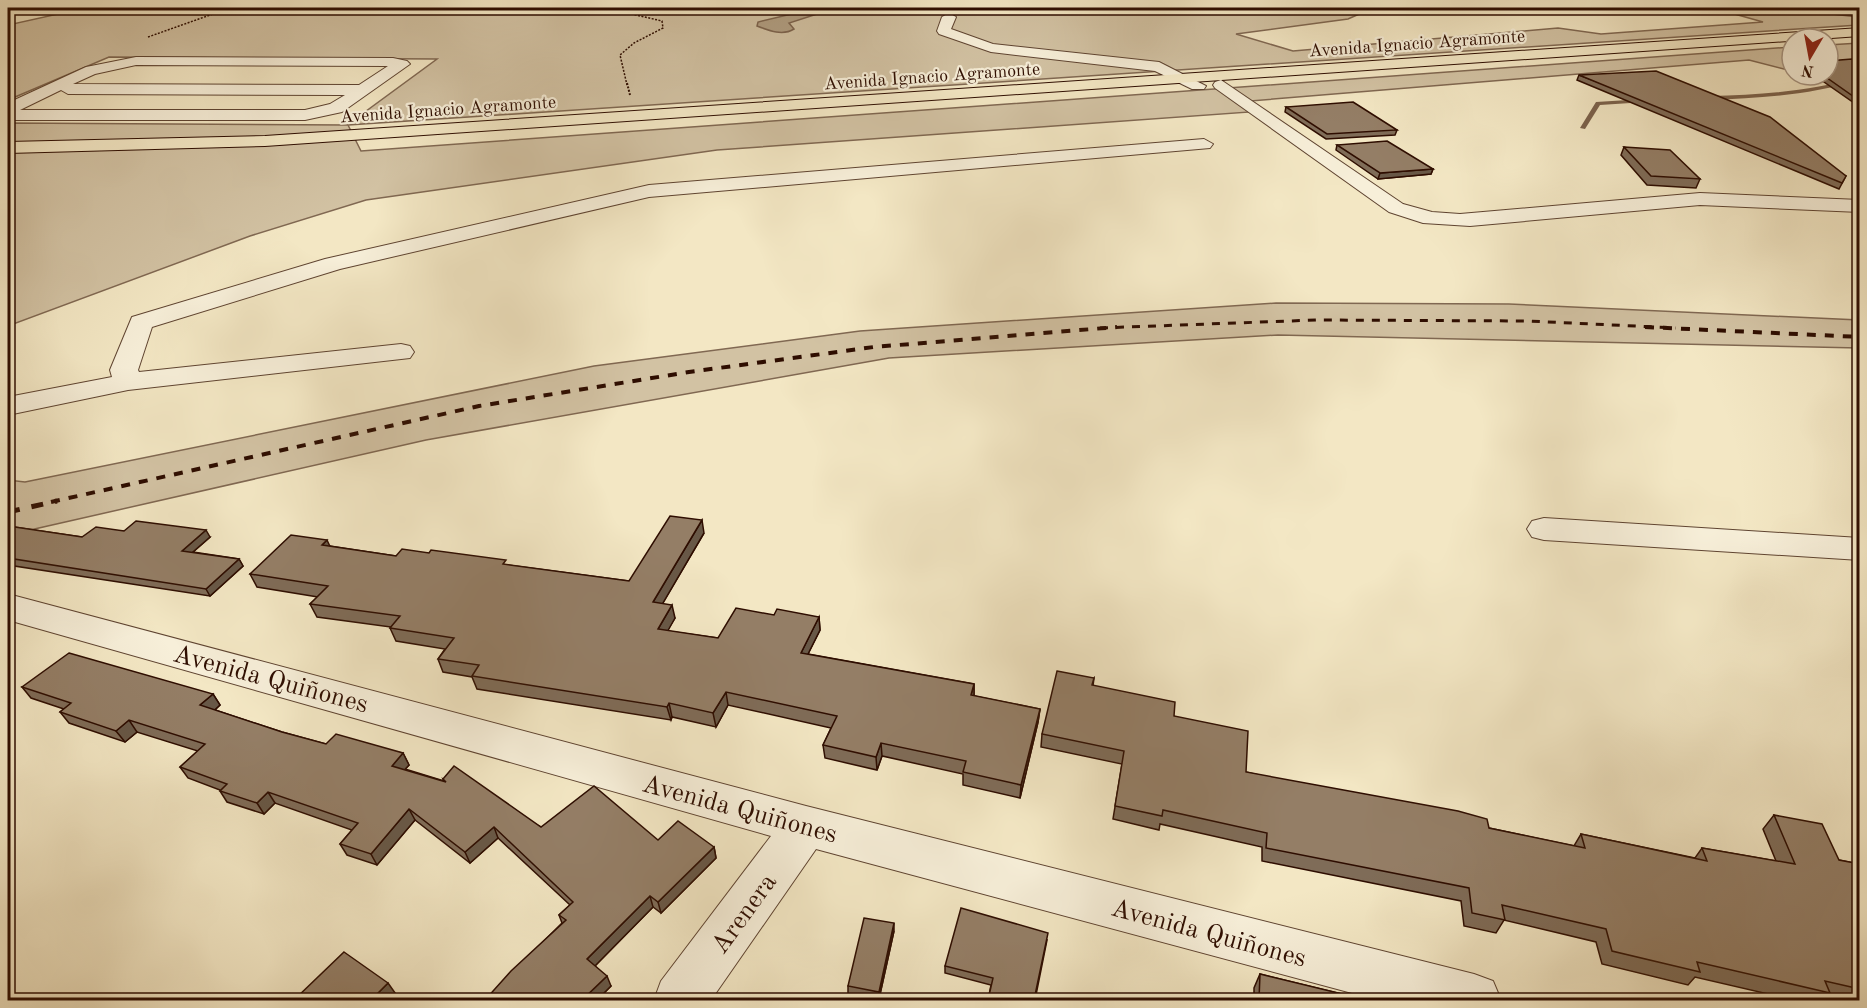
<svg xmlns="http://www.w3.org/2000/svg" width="1867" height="1008" font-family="'Old Standard TT',serif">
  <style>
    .green { fill: #d2c2a3; stroke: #806852; stroke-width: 1.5 }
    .water { fill: #b09d81; stroke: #7c634d; stroke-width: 1.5 }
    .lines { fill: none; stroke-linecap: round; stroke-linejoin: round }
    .stream { fill: #7c634d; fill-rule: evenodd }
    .minor-casing { stroke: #5f4431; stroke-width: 2 }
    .major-casing { stroke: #2e0d00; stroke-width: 2 }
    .path-far1 { stroke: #2e0d00; stroke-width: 1.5; stroke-dasharray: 2 1.5; stroke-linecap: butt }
    .path { stroke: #2e0d00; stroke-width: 2; stroke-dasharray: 2 1.5; stroke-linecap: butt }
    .minor { fill: #f7efd9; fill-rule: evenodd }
    .major { fill: #f3e7c4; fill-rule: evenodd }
    .rail-far2 { stroke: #2e0d00; stroke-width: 3; stroke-dasharray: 8 8; stroke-linecap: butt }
    .rail-far1 { stroke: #2e0d00; stroke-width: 4; stroke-dasharray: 9 9; stroke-linecap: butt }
    .rail { stroke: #2e0d00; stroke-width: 5; stroke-dasharray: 12 12; stroke-linecap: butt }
    .wall { fill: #7f6c58; stroke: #2e0d00; stroke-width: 1.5 }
    .shaded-wall { fill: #685847; stroke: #2e0d00; stroke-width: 1.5 }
    .building { fill: #947e66; stroke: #2e0d00; stroke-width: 1.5 }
    .labels { text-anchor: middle; stroke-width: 4.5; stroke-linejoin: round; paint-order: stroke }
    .far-street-label { font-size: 18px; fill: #2e0d00; stroke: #f7efd9 }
    .near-street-label { font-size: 26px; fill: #2e0d00; stroke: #f7efd9 }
  </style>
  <rect width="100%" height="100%" fill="#f3e7c4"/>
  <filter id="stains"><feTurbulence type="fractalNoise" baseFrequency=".00333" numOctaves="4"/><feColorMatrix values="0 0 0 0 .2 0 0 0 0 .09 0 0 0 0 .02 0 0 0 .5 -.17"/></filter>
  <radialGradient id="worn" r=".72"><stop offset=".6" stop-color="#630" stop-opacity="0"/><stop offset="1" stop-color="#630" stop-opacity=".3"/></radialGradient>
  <!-- green -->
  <g class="green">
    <path d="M85 8H1373L1348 19 1236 34 1293 51 1558 28 1601 34 1763 22 1713 8H1859V25L348 125 361 151 1792 47V71L1749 60 1237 102 1250 112 717 150 366 200 250 236 8 326V123L347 125 437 59 109 57 8 100V25Z"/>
    <path d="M1859 43V85H1848L1808 75H1828V45Z"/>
    <path d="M1276 303 1509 304 1859 320V348L1278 335 889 358 426 440 8 535V480L25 482 594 366 860 331Z"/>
  </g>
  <!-- water -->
  <path class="water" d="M817 8H826L817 14 789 23 794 29C783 36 770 31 757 26L758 22Z"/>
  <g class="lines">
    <!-- stream -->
    <g class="stream">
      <path d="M1780 8 1860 16V18L1782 9Z"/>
      <path d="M1860 77V80C1810 95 1761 98 1710 100L1707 98 1710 96C1761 95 1810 91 1860 77Z"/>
      <path d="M1644 99 1646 102 1600 105 1585 129 1580 128 1596 102Z"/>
    </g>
    <!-- minor casing -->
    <g class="minor-casing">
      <g id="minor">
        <path d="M949 13 956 17 951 29 993 44 1159 62 1206 86 1204 89H1192L1155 71 991 52 939 34 937 31 942 17Z"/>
        <path d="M136 57 393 58 407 61 410 64 342 112 305 120H8V103L86 67ZM136 65 388 66 359 85 73 84 95 74ZM61 90 68 94 345 95 330 104 305 110H20Z"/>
        <path d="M1221 80 1403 204 1432 212 1460 214 1700 193 1860 200V212L1700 205 1470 226 1423 223 1389 212 1215 88 1213 85 1215 82Z"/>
        <path d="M1204 139 1213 144 1210 148 649 197 340 269 152 327 138 370 139 372 401 344 410 346 414 352 410 358 128 390 8 415V397L112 377 110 370 132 317 325 259 649 185Z"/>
        <path d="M1544 518 1860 538V560L1544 540 1532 537 1527 529 1532 521Z"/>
        <path d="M8 594 806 806 1474 974 1493 981 1501 1000H1378L816 849 711 1000H654L661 981 771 836 8 620Z"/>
      </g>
    </g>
    <!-- major casing -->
    <g class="major-casing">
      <path id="major" d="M1860 28V36L265 146 8 153V142L265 136Z"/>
    </g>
    <!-- path-far1 -->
    <g class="path-far1">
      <path d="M537 8 623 12 662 21 663 28 634 43 620 55 627 85"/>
      <path d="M148 37 230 8"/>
    </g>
    <!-- path -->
    <path class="path" d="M627 83 630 95"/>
    <!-- minor -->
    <use href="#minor" class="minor"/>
    <!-- major -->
    <use href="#major" class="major"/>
    <!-- rail-far2 -->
    <path class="rail-far2" d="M1100 328 1316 320 1529 321 1676 328"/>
    <!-- rail-far1 -->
    <g class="rail-far1">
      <path d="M1645 327 1860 337"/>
      <path d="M51 502 479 406 689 372 874 347 1117 327"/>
    </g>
    <!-- rail -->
    <path class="rail" d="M8 512 57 501"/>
  </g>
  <!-- wall -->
  <g class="wall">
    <path d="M1860 62V107L1814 75H1828Z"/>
    <path d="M1579 75 1846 176 1839 189 1577 80Z"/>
    <path d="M1286 107 1397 130 1395 135 1326 139 1285 112Z"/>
    <path d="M1337 145 1433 169 1431 174 1378 179 1336 150Z"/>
    <path d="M1624 147 1700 179 1696 188 1647 185 1621 155Z"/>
    <path d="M8 526 82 537 124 531 210 537 193 552 239 559 243 566 210 596 8 565Z"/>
    <path d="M704 533 662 604 675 618 667 631 718 638 774 615 819 617 820 630 808 654 974 684V696L1040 709 1038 722 1020 798 963 785V774L882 756 877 770 825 758 823 745 831 728 728 705 716 727 672 717 671 720 477 689 472 677 443 672 438 659 445 649 396 641 390 628 391 627 317 617 310 604 318 597 257 587 250 574 330 546 396 556 507 565 629 581Z"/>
    <path d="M1094 678 1093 686 1174 716 1246 772 1489 828 1574 846 1581 834 1695 858 1702 848 1776 861 1763 829 1774 815 1839 860 1860 864V1000H1840L1825 997 1821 1000H1794L1695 977 1688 985 1602 964 1596 942 1504 920 1496 933 1464 926 1461 901 1262 861V847L1160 824 1159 830 1113 819 1122 764 1041 747 1042 734Z"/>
    <path d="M22 687 213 694 220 705 215 710 282 732 326 744 403 753 409 765 405 769 444 781 443 779 541 827 714 847 716 858 661 913 653 907 595 966 611 986 597 1000H485L562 923 559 915 570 905 498 838 470 863 415 820 377 865 347 855 340 844 352 830 275 803 264 814 227 802 220 791V790L188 778 180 767 198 751 137 732 125 742 69 723 60 712 64 709 31 698Z"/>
    <path d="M894 931 879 999 848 994V986Z"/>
    <path d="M1047 940 1035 1000H988L991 985 945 973V966Z"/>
    <path d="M1260 974 1366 1000 1368 997 1382 1000H1254V988Z"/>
  </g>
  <!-- shaded-wall -->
  <g class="shaded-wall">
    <path d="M1433 169 1431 174 1378 179 1380 173Z"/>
    <path d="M702 520 704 533 656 615 653 602Z"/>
    <path d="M206 530 210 537 186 558 182 551Z"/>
    <path d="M327 540 333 553 322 545Z"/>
    <path d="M239 559 243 566 210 596 206 589Z"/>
    <path d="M672 605 675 618 661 643 658 629Z"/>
    <path d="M819 617 820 630 802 666 801 653Z"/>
    <path d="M974 684V697L971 695Z"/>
    <path d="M726 692 728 705 716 727 713 713Z"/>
    <path d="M213 694 220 705 208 716 200 705Z"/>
    <path d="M669 703 672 717 671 720 667 707Z"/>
    <path d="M1040 709 1038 722 1020 798 1021 785Z"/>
    <path d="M129 720 137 732 125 742 116 731Z"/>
    <path d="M881 743 882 756 877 770 876 757Z"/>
    <path d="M403 753 409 765 398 777 392 766Z"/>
    <path d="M268 792 275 803 264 814 257 803Z"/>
    <path d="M409 809 415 820 377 865 371 854Z"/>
    <path d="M494 827 498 838 470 863 465 852Z"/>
    <path d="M714 847 716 858 661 913 658 902Z"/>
    <path d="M650 896 653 907 591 970 587 959Z"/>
    <path d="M894 923V931L879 999V992Z"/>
    <path d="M607 976 611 986 597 1000H582Z"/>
    <path d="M388 983 398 997 394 1000H371Z"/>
  </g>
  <!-- building -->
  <g class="building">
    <path d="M1852 59 1860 62V101L1823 75H1828V61Z"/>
    <path d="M1656 71 1770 117 1846 176 1842 183 1579 75Z"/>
    <path d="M1353 102 1397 130 1327 134 1286 107Z"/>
    <path d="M1387 141 1433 169 1380 173 1337 145Z"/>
    <path d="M1624 147 1670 150 1700 179 1651 176Z"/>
    <path d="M670 516 702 520 653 602 672 605 658 629 718 638 736 608 774 615 777 609 819 617 801 653 974 684 971 695 1040 709 1021 785 963 772 966 761 881 743 876 757 823 745 837 716 726 692 713 713 669 703 667 707 472 676 479 665 438 659 454 638 390 628 400 616 310 604 328 586 250 574 291 535 327 540 322 545 396 556 402 549 429 553 431 550 506 560 503 564 629 581Z"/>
    <path d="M136 521 206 530 182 551 239 559 206 589 8 558V526L82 537 96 527 124 531Z"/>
    <path d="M69 653 213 694 200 705 282 732 326 744 336 734 403 753 392 766 446 782 443 779 454 766 541 827 594 786 658 840 678 821 714 847 658 902 650 896 587 959 607 976 582 1000H485L511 971 566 920 559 915 573 902 494 827 465 852 409 809 371 854 340 844 358 823 268 792 257 803 220 791 227 784 180 767 205 744 129 720 116 731 60 712 71 703 22 687Z"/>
    <path d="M1057 671 1094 678 1092 685 1175 702 1174 716 1248 731 1246 772 1458 811 1487 819 1489 828 1585 848 1581 834 1707 861 1702 848 1795 864 1774 815 1822 824 1839 860 1860 864V989L1825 981 1830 993 1697 962 1700 972 1612 951 1606 929 1502 905 1505 920 1472 913 1469 888 1266 848 1267 833 1163 810 1162 816 1115 806 1124 751 1042 734Z"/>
    <path d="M961 908 1048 933 1034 1000H988L993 978 945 966Z"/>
    <path d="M864 918 894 923 879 992 848 986Z"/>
    <path d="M344 952 388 983 371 1000H294Z"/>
    <path d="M1260 974 1367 1000H1259Z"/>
    <path d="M1368 997 1382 1000H1368Z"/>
  </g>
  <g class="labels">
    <!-- far-street labels -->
    <g class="far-street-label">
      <text transform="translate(1417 43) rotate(-4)" y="6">Avenida Ignacio Agramonte</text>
      <text transform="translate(932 76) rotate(-4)" y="6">Avenida Ignacio Agramonte</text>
      <text transform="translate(448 109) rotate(-4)" y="6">Avenida Ignacio Agramonte</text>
    </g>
    <!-- near-street labels -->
    <g class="near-street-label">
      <text transform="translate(271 678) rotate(15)" y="9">Avenida Quiñones</text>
      <text transform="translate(740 808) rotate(15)" y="9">Avenida Quiñones</text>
      <text transform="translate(743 913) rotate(-54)" y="9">Arenera</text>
      <text transform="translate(1209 932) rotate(15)" y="9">Avenida Quiñones</text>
    </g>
  </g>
  <!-- margin -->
  <rect width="1867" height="1008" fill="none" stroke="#f3e7c4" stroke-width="30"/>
  <rect x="9" y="9" width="1849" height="990" fill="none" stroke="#2e0d00" stroke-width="3"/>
  <rect x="15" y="15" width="1837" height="978" fill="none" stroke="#2e0d00" stroke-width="1.5"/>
  <!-- north arrow -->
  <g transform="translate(1810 57) rotate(190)"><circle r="28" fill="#f7efd9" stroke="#a79582" stroke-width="1.5"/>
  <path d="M0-4.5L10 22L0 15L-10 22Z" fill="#8f2418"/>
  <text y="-9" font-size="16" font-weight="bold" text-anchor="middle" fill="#2e0d00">N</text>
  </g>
  <rect width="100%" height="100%" filter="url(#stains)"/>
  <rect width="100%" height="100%" fill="url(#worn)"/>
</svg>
